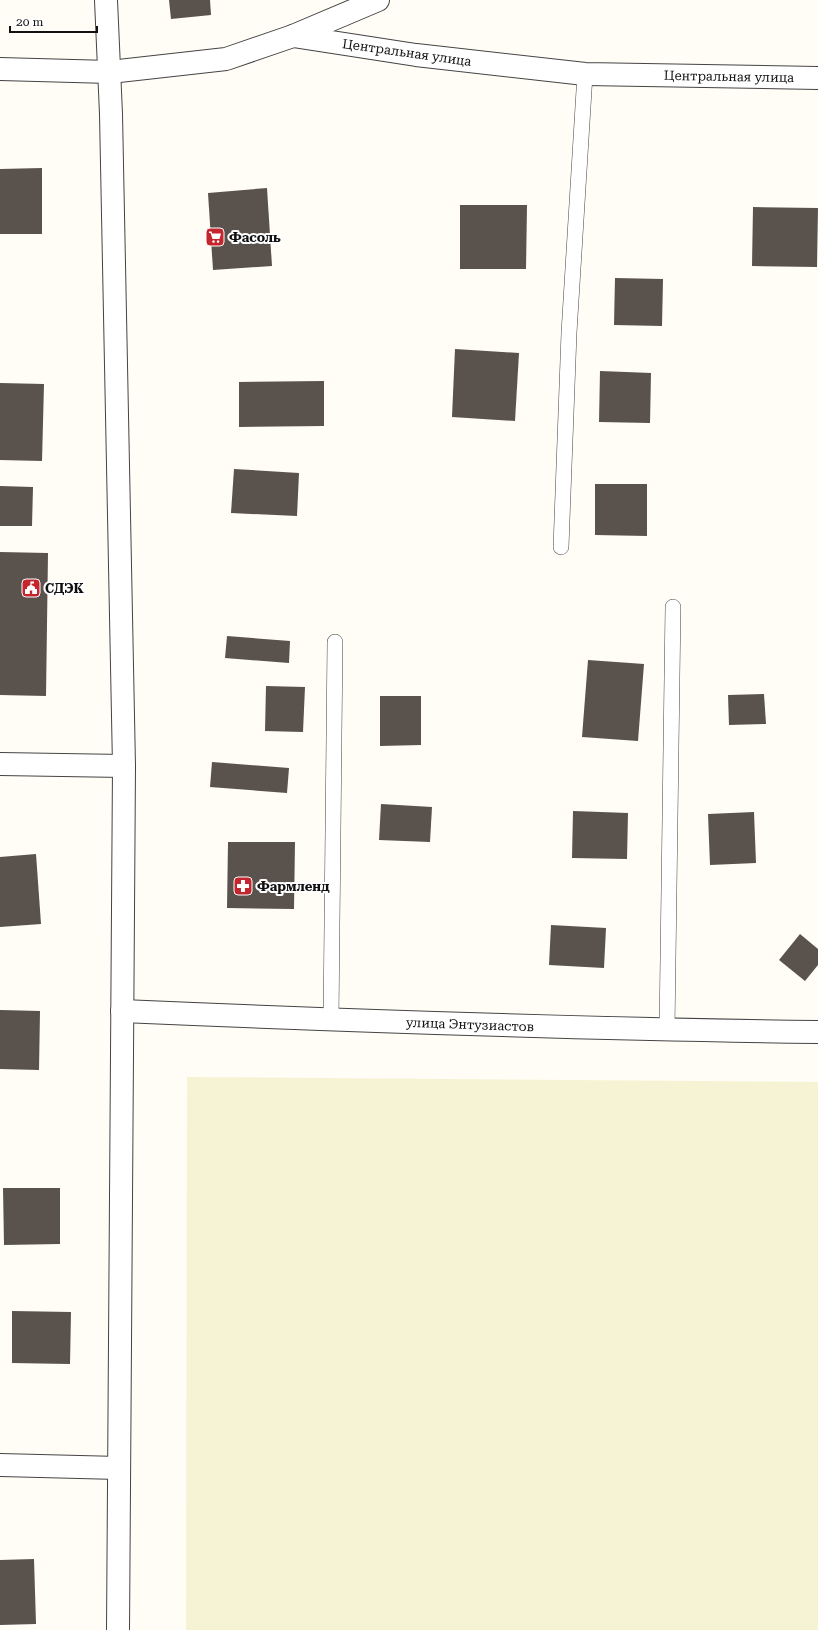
<svg xmlns="http://www.w3.org/2000/svg" width="818" height="1630" font-family="'Roboto Serif',serif">
  <style>
    .farmland { fill: #f6f3d4 }
    .building { fill: #5a524d }
    .lines { fill: none; stroke-linecap: round; stroke-linejoin: round }
    .service-casing { stroke: #444; stroke-width: 16 }
    .minor-casing { stroke: #444; stroke-width: 24 }
    .service { stroke: #fff; stroke-width: 15 }
    .minor { stroke: #fff; stroke-width: 22 }
    .labels { text-anchor: middle; stroke-width: 4; stroke-linejoin: round; paint-order: stroke }
    .street-label { font-size: 13px; fill: #111; stroke: #fff }
    .poi-label { font-size: 13px; font-weight: bold; fill: #111; stroke: #fff; text-anchor: start }
  </style>
  <rect width="100%" height="100%" fill="#fffdf5"/>
  <!-- farmland -->
  <path class="farmland" d="M187 1077 818 1082V1630H186Z"/>
  <!-- building -->
  <g class="building">
    <path d="M169 0H210L211 15 171 19Z"/>
    <path d="M42 168V234H0V169Z"/>
    <path d="M267 188 272 266 213 270 208 193Z"/>
    <path d="M460 205H527L526 269H460Z"/>
    <path d="M753 207 818 208 817 267 752 266Z"/>
    <path d="M615 278 663 279 662 326 614 325Z"/>
    <path d="M455 349 519 353 515 421 452 417Z"/>
    <path d="M600 371 651 373 650 423 599 422Z"/>
    <path d="M324 381V426L239 427V382Z"/>
    <path d="M0 383 44 384 42 461 0 460Z"/>
    <path d="M234 469 299 473 297 516 231 513Z"/>
    <path d="M595 484H647V536L595 535Z"/>
    <path d="M0 486 33 487 32 526H0Z"/>
    <path d="M0 552 48 553 46 696 0 695Z"/>
    <path d="M227 636 290 641 289 663 225 658Z"/>
    <path d="M588 660 644 664 638 741 582 737Z"/>
    <path d="M266 686 305 687 303 732 265 731Z"/>
    <path d="M764 694 766 724 729 725 728 695Z"/>
    <path d="M380 696H421V745L380 746Z"/>
    <path d="M212 762 289 768 287 793 210 787Z"/>
    <path d="M381 804 432 807 430 842 379 840Z"/>
    <path d="M573 811 628 813 627 859 572 858Z"/>
    <path d="M754 812 756 863 710 865 708 814Z"/>
    <path d="M228 842H295L294 909 227 908Z"/>
    <path d="M36 854 41 924 0 927V857Z"/>
    <path d="M551 925 606 928 604 968 549 965Z"/>
    <path d="M800 934 818 949V965L805 981 779 960Z"/>
    <path d="M0 1010 40 1011 39 1070 0 1069Z"/>
    <path d="M3 1188H60V1244L4 1245Z"/>
    <path d="M12 1311 71 1312 70 1364 12 1363Z"/>
    <path d="M34 1559 36 1624 0 1625V1560Z"/>
  </g>
  <g class="lines">
    <!-- service casing -->
    <g class="service-casing">
      <g id="service">
        <path d="M561 547 569 333 585 74"/>
        <path d="M331 1020 335 642"/>
        <path d="M667 1030 673 607"/>
      </g>
    </g>
    <!-- minor casing -->
    <g class="minor-casing">
      <g id="minor">
        <path d="M106 0 111 114 124 766 118 1630"/>
        <path d="M293 36 416 55 585 74 818 78"/>
        <path d="M0 69 110 72 226 59 293 36 378 0"/>
        <path d="M0 764 124 766"/>
        <path d="M122 1011C354 1021 586 1029 818 1032"/>
        <path d="M0 1465 119 1468"/>
      </g>
    </g>
    <!-- service -->
    <use href="#service" class="service"/>
    <!-- minor -->
    <use href="#minor" class="minor"/>
  </g>
  <!-- icons -->
  <defs>
    <g id="supermarket-square" transform="scale(1)"><rect x="-9" y="-9" width="18" height="18" rx="4" fill="#c4262e" stroke="#fff"/><path d="M-6-5.5h2.5l.6 2H6L4.5 2H-2.5L-4.4-4H-6ZM-1.5 3.2a1.3 1.3 0 1 0 .1 0ZM3 3.2a1.3 1.3 0 1 0 .1 0Z" fill="#fff"/></g>
    <g id="civic-square" transform="scale(1)"><rect x="-9" y="-9" width="18" height="18" rx="4" fill="#c4262e" stroke="#fff"/><path d="M-.6-6.5H3V-4.5H.6V-3L4-1V1h2V6H-6V1h2V-1L-.6-3ZM-1.2 2.5V6h2.4V2.5Z" fill="#fff"/></g>
    <g id="pharmacy-square" transform="scale(1)"><rect x="-9" y="-9" width="18" height="18" rx="4" fill="#c4262e" stroke="#fff"/><path d="M-2-6h4v4h4v4h-4v4h-4v-4h-4v-4h4Z" fill="#fff"/></g>
  </defs>
  <g fill-rule="evenodd">
    <use href="#supermarket-square" x="215" y="237"/>
    <use href="#civic-square" x="31" y="588"/>
    <use href="#pharmacy-square" x="243" y="886"/>
  </g>
  <g class="labels">
    <!-- street labels -->
    <g class="street-label">
      <text transform="translate(407 52) rotate(8)" y="5">Центральная улица</text>
      <text transform="translate(729 76) rotate(1)" y="5">Центральная улица</text>
      <text transform="translate(470 1024) rotate(2)" y="5">улица Энтузиастов</text>
    </g>
    <!-- poi labels -->
    <g class="poi-label">
      <text x="229" y="242">Фасоль</text>
      <text x="45" y="593">СДЭК</text>
      <text x="257" y="891">Фармленд</text>
    </g>
  </g>
  <!-- scale -->
  <path d="M10 26v6h87v-6" fill="none" stroke="#111111" stroke-width="2"/>
  <text x="16" y="26" font-size="12" fill="#111111" stroke="#ffffff" stroke-width="3" paint-order="stroke">20 m</text>
</svg>
